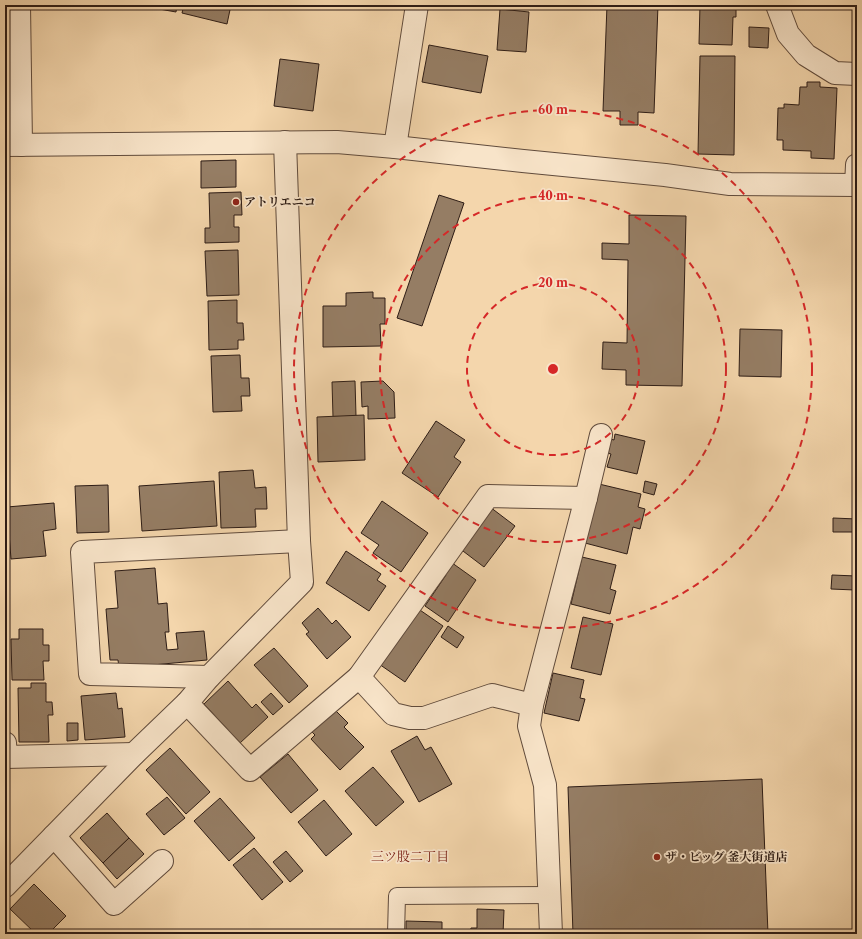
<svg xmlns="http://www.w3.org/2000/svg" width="862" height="939" font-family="'Libre Caslon Text','Noto Serif JP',serif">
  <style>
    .building { fill: #957d64; stroke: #2e1d16 }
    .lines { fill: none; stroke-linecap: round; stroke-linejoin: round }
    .service-casing { stroke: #604b3c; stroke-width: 18 }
    .minor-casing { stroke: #604b3c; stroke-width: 24 }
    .service { stroke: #f8e4c9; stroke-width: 16 }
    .minor { stroke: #f8e4c9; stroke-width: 22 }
    .ring { fill: none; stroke: #d62828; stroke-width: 2; stroke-dasharray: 7 5 }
    .poi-dot { fill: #8f2418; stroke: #f8e4c9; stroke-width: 1.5 }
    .labels { text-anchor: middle; stroke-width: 3.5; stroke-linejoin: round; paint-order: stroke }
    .poi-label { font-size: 12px; font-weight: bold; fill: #2e1d16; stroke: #f8e4c9; text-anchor: start }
    .neighbourhood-label { font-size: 13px; fill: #7a1f14; stroke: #f8e4c9 }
    .centre { fill: #d62828; stroke: #f8e4c9; stroke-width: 2 }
    .ring-label { font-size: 12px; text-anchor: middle; font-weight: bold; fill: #d62828; stroke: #f8e4c9; stroke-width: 3.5; stroke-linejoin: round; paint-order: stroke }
  </style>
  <rect width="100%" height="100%" fill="#f4d6ac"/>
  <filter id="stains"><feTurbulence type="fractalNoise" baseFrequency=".005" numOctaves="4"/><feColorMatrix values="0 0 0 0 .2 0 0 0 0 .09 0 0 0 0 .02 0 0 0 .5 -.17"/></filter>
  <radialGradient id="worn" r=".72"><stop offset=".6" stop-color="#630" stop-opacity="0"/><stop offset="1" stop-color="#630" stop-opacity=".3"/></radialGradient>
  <!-- building -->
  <g class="building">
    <path d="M137 5H177L176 12Z"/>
    <path d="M184 5H231L227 24 182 13Z"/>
    <path d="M607 5H658L654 113 638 112V125H620V111H603Z"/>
    <path d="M700 5H736V17H733L732 45 699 44Z"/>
    <path d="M500 9 529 12 526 52 497 50Z"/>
    <path d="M749 27 769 28 768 48 749 47Z"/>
    <path d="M429 45 488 56 481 93 422 82Z"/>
    <path d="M700 56H735L734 155 698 154Z"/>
    <path d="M280 59 319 64 313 111 274 106Z"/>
    <path d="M807 82H820V87L837 88 834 159 811 158V151L783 150V140H777L778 108H784V104L799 105 800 87H807Z"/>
    <path d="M236 160V187L201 188V161Z"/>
    <path d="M241 192 242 215H234V227H239V242L205 243V228H210L209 193Z"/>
    <path d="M439 195 464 203 422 326 397 318Z"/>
    <path d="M629 215 686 216 682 386 626 385V370L602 369 603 342 627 343 628 260 602 259V243L629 244Z"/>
    <path d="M238 250 239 295 207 296 205 251Z"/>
    <rect x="855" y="251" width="2" height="19"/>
    <path d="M373 292V298H385V324H380L381 346 323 347V306H346V293Z"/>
    <path d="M237 300V323H243L244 340H238V349L209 350 208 301Z"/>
    <path d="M740 329 782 330 781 377 739 376Z"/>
    <path d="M854 354H857V378L853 377Z"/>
    <path d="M240 355 241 378H249L250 396H241L242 411 213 412 211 356Z"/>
    <path d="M355 381 356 416 333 417 332 382Z"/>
    <path d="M383 381 394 392 395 418 368 419V406L362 407 361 382Z"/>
    <path d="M364 415 365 460 318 462 317 417Z"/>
    <path d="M436 421 465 440 454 457 461 462 438 497 402 473Z"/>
    <path d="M615 434 645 441 637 474 607 467 611 454 603 452 607 438 614 440Z"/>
    <path d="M253 470 255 488 266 487 267 509H255L256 527 221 528 219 472Z"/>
    <path d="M214 481 217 526 142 531 139 486Z"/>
    <path d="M645 481 657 484 654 495 643 492Z"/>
    <path d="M599 484 641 494 638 507 645 509 640 529 633 527 627 554 585 543Z"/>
    <path d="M108 485 109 532 77 533 75 486Z"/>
    <path d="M382 501 428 533 401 572 373 553 379 545 361 533Z"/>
    <path d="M54 503 56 529 43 531 46 556 11 559 7 507Z"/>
    <path d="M490 507 515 526 484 567 459 548Z"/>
    <path d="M857 516V623H855V590L831 589 832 575 856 576V532H833V518L857 519Z"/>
    <path d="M346 551 381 574 377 580 386 586 369 611 326 583Z"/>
    <path d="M582 557 616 565 610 589 616 591 610 614 571 604Z"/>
    <path d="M448 560 476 580 448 622 425 606 446 575 440 571Z"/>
    <path d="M155 568 158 604 167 603 169 632H165L167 650 178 649 176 633 204 631 207 660 119 668 118 660H110L106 609 118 608 115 571Z"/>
    <path d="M318 608 332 624 336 620 351 637 327 659 306 634 309 632 302 623Z"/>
    <path d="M417 608 443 626 405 682 379 664Z"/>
    <path d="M583 617 613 624 601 675 571 668Z"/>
    <path d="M448 626 464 637 457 648 441 637Z"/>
    <path d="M19 629H43V645H49V661H43L44 680H12L11 639H19Z"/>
    <path d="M274 648 308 686 289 703 254 665Z"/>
    <path d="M553 673 584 680 580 698 585 699 579 721 544 713Z"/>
    <path d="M228 681 252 708 256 704 268 717 240 743 204 704Z"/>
    <path d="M31 683H46V702H52L53 715H48L49 742H19L18 688H31Z"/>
    <path d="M116 693 118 709 122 708 125 737 85 740 81 696Z"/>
    <path d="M271 693 283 706 273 715 261 702Z"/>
    <path d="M331 706 348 723 344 727 364 747 340 770 311 739 315 735 309 729Z"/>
    <path d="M67 723H78V740L67 741Z"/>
    <path d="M417 736 425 750 431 747 452 784 419 802 391 751Z"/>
    <path d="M170 748 210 792 186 814 146 770Z"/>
    <path d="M288 754 318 790 291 813 260 777Z"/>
    <path d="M373 767 404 802 376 826 345 791Z"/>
    <path d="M762 779 768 934H573L568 787Z"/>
    <path d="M167 797 185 818 164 835 146 814Z"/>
    <path d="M220 798 255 838 229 861 194 821Z"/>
    <path d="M324 800 352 834 326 856 298 822Z"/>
    <path d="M107 813 129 838 103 863 80 838Z"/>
    <path d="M129 838 144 854 117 879 103 863Z"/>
    <path d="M254 848 283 882 262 900 233 865Z"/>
    <path d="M286 851 303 871 290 882 273 862Z"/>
    <path d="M34 884 66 916 48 934H36L10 909Z"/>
    <path d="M477 909 504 910 503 934H470L471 928H477Z"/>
    <path d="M406 921 442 922V934H406Z"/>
  </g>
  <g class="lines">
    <!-- service casing -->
    <g class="service-casing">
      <path id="service" d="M396 934 397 896 549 895"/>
    </g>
    <!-- minor casing -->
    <g class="minor-casing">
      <g id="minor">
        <path d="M19 5 21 145"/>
        <path d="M777 5 788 34 806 55 835 73 857 74"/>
        <path d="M5 145 337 142 395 147 523 161 665 175 730 184 857 185"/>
        <path d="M395 147 417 5"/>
        <path d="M856 185 857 165"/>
        <path d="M586 498 601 435"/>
        <path d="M209 677 90 674 82 552 299 541"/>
        <path d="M359 677 488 496 586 498 532 705 529 726 545 785 551 934"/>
        <path d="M187 703 250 770 359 677 393 714 410 718H424L492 695 532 705"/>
        <path d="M5 743 6 757 134 754"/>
        <path d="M54 836 114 904 162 861"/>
        <path d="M5 886 134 754 187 703 209 677 302 582 299 541 285 142"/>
      </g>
    </g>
    <!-- service -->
    <use href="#service" class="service"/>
    <!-- minor -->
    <use href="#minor" class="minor"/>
  </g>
  <!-- distance rings -->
  <g class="ring">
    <circle cx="553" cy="369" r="86"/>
    <circle cx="553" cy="369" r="173"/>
    <circle cx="553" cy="369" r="259"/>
  </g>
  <!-- markers -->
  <g class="poi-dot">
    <circle cx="236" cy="202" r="4"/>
    <circle cx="657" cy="857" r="4"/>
  </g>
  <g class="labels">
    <!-- poi labels -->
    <g class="poi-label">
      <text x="244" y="206">アトリエニコ</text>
      <text x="665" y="861">ザ・ビッグ 釜大街道店</text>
    </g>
    <!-- neighbourhood labels -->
    <g class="neighbourhood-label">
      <text x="410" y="861">三ツ股二丁目</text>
    </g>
  </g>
  <circle cx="553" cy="369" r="6" class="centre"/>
  <g class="ring-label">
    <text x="553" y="114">60 m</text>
    <text x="553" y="200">40 m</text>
    <text x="553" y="287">20 m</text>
  </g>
  <!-- margin -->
  <rect width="862" height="939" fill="none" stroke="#f4d6ac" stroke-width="20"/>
  <rect x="6" y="6" width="850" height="927" fill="none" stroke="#2e1d16" stroke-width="2"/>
  <rect x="10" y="10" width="842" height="919" fill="none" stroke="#2e1d16"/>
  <rect width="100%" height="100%" filter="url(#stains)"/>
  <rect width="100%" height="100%" fill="url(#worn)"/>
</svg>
